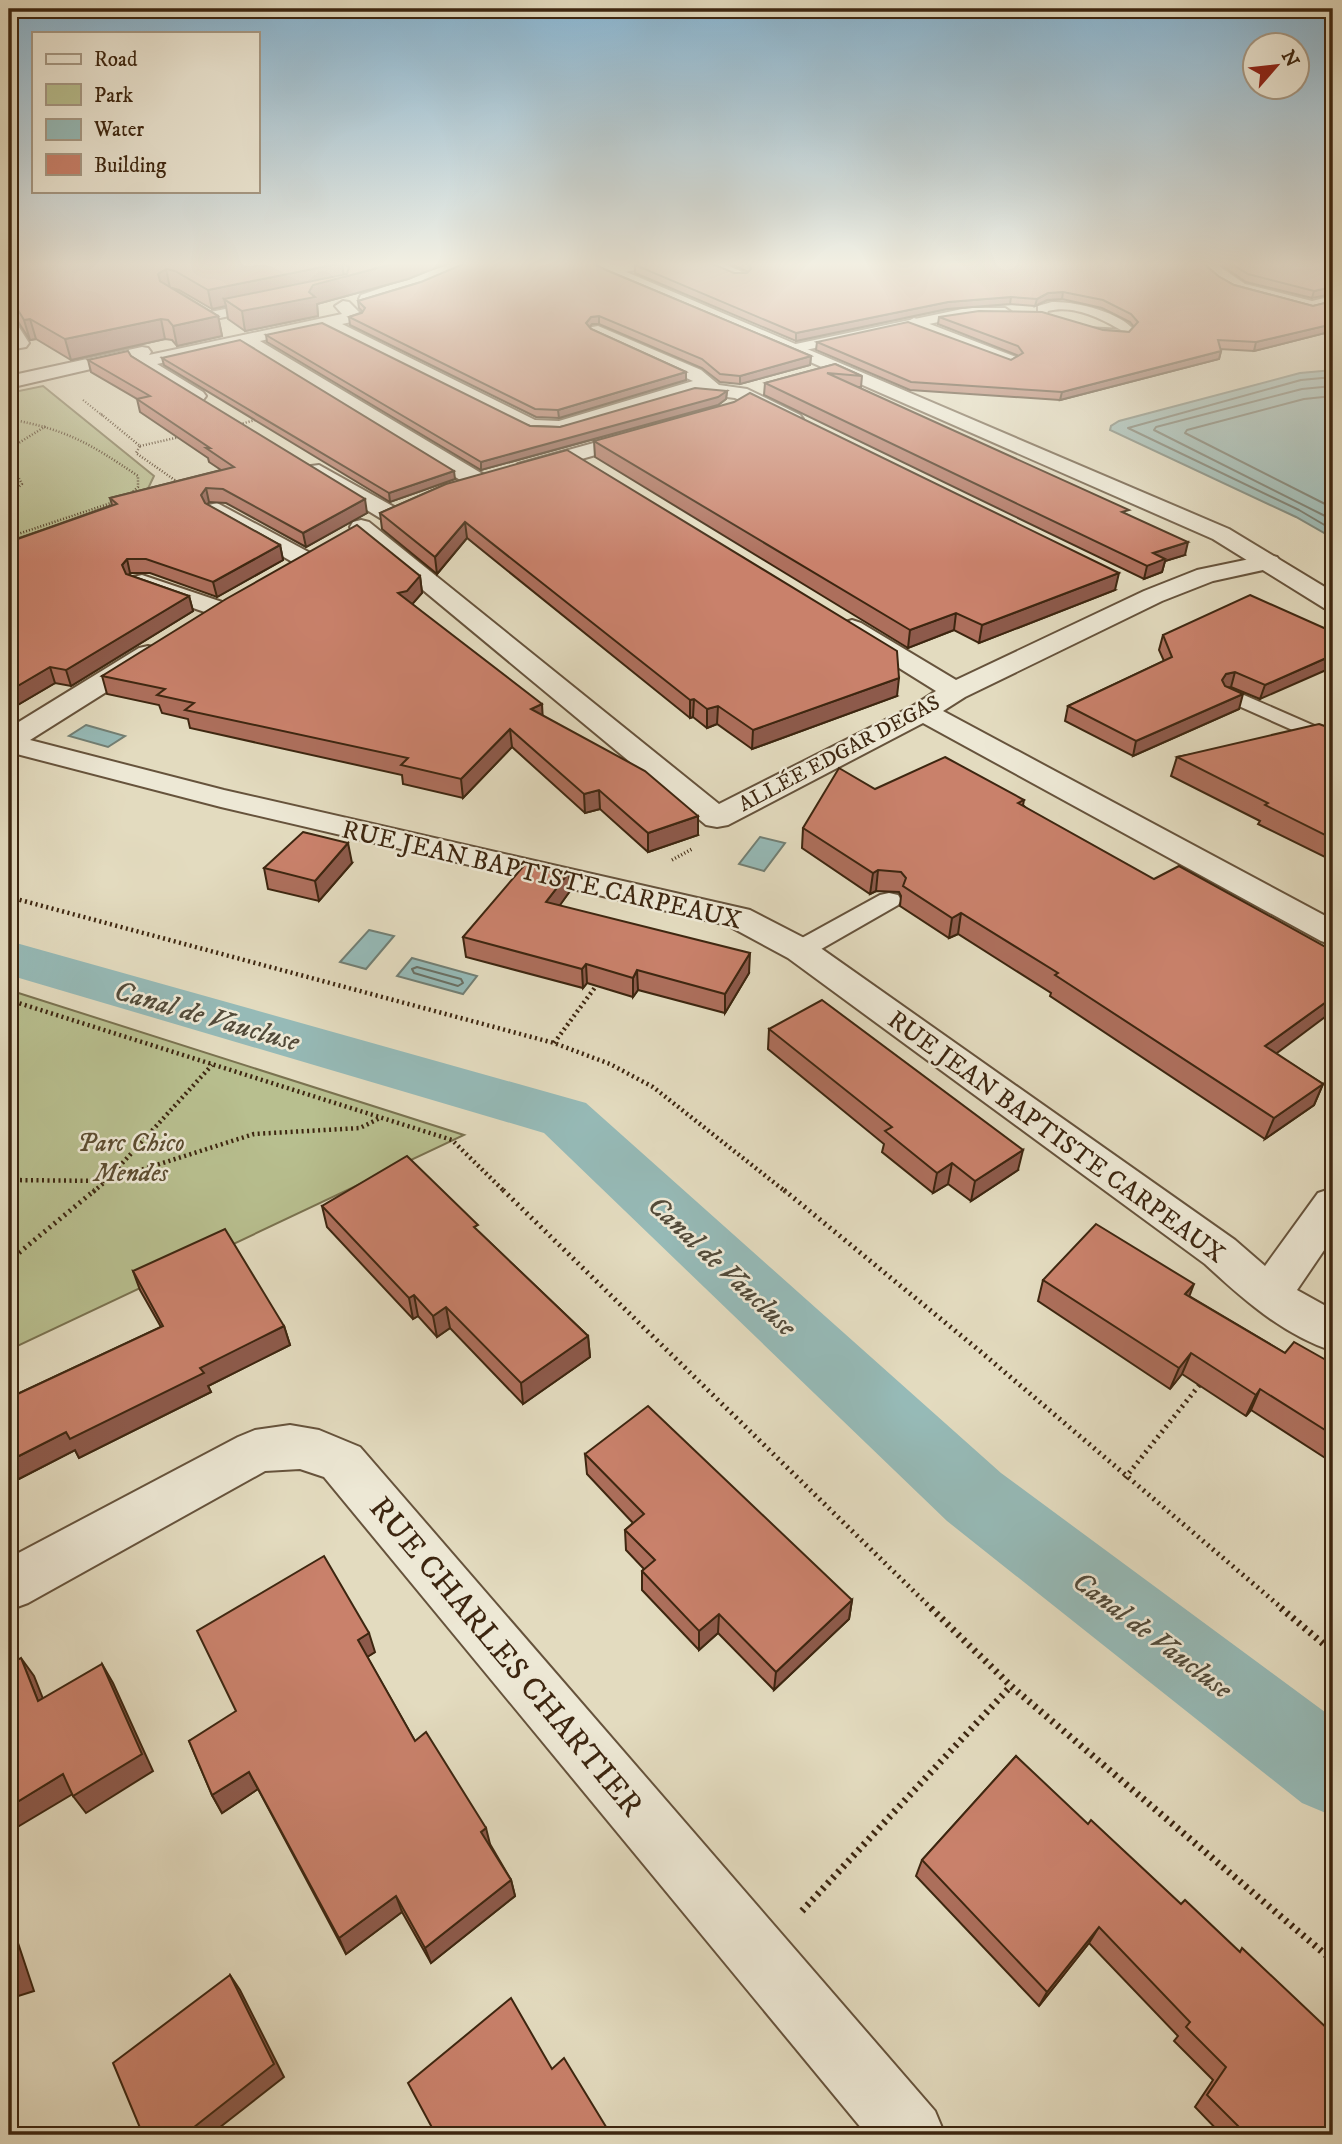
<svg xmlns="http://www.w3.org/2000/svg" width="1342" height="2144" font-family="'IM FELL DW Pica',serif">
  <style>
    .green { fill: #b8bf8f; stroke: #7a7250; stroke-width: 2 }
    .water { fill: #96bab7; stroke: #727f74; stroke-width: 2 }
    .lines { fill: none; stroke-linecap: round; stroke-linejoin: round }
    .shore { stroke: #6a7064; stroke-width: 2 }
    .canal { fill: #96bab7; fill-rule: evenodd }
    .service-casing { stroke: #66533c; stroke-width: 4 }
    .minor-casing { stroke: #66533c; stroke-width: 4 }
    .tertiary-casing { stroke: #66533c; stroke-width: 4 }
    .path-far5 { stroke: #3d2610; stroke-width: 2; stroke-dasharray: 1 2; stroke-linecap: butt }
    .path-far4 { stroke: #3d2610; stroke-width: 2.5; stroke-dasharray: 1 2; stroke-linecap: butt }
    .path-far3 { stroke: #3d2610; stroke-width: 3.5; stroke-dasharray: 1 2.5; stroke-linecap: butt }
    .path-far2 { stroke: #3d2610; stroke-width: 4.5; stroke-dasharray: 2 3.5; stroke-linecap: butt }
    .path-far1 { stroke: #3d2610; stroke-width: 5; stroke-dasharray: 2 4.5; stroke-linecap: butt }
    .path { stroke: #3d2610; stroke-width: 7; stroke-dasharray: 2.5 5; stroke-linecap: butt }
    .service { fill: #ede8d5; fill-rule: evenodd }
    .minor { fill: #ede8d5; fill-rule: evenodd }
    .tertiary { fill: #ede8d5; fill-rule: evenodd }
    .wall { fill: #ad6f5c; stroke: #3d2610; stroke-width: 2 }
    .shaded-wall { fill: #8d5a4b; stroke: #3d2610; stroke-width: 2 }
    .building { fill: #c9816b; stroke: #3d2610; stroke-width: 2 }
    .labels { text-anchor: middle; stroke-width: 5; stroke-linejoin: round; paint-order: stroke }
    .far-street-label { font-size: 21px; fill: #3d2610; stroke: #ede8d5 }
    .street-label { font-size: 26px; fill: #3d2610; stroke: #ede8d5 }
    .park-label { font-size: 26px; font-style: italic; fill: #5c4c30; stroke: #ede8d5 }
    .water-label { font-size: 28px; font-style: italic; fill: #534b3a; stroke: #ede8d5 }
    .near-street-label { font-size: 32px; fill: #3d2610; stroke: #ede8d5 }
  </style>
  <rect width="100%" height="100%" fill="#e3dbbf"/>
  <filter id="stains"><feTurbulence type="fractalNoise" baseFrequency=".00286" numOctaves="4"/><feColorMatrix values="0 0 0 0 .2 0 0 0 0 .09 0 0 0 0 .02 0 0 0 .5 -.17"/></filter>
  <radialGradient id="worn" r=".72"><stop offset=".6" stop-color="#630" stop-opacity="0"/><stop offset="1" stop-color="#630" stop-opacity=".3"/></radialGradient>
  <!-- green -->
  <g class="green">
    <path d="M43 386 154 476 144 497 9 541V393Z"/>
    <path d="M9 990 464 1135 9 1350Z"/>
  </g>
  <!-- water -->
  <g class="water">
    <path d="M1333 370V538L1296 517 1110 430 1111 426 1119 421 1300 373Z"/>
    <path d="M86 725 125 736 108 747 69 736Z"/>
    <path d="M760 837 785 843 764 871 739 864Z"/>
    <path d="M369 930 394 936 366 969 340 962Z"/>
    <path d="M412 958 477 976 463 994 397 976Z"/>
  </g>
  <g class="lines">
    <!-- shore -->
    <g class="shore">
      <path d="M1333 377 1301 380 1128 428 1299 510 1333 530"/>
      <path d="M1333 386 1302 389 1156 427 1154 430 1333 520"/>
      <path d="M1333 396 1304 399 1187 430 1185 433 1333 508"/>
      <path d="M417 967 461 979 463 983 458 986 414 973 412 969Z"/>
    </g>
    <!-- canal -->
    <path class="canal" d="M9 941 586 1103 1001 1473 1333 1718V1816L1302 1803 947 1521 544 1133 9 975Z"/>
    <!-- service casing -->
    <g class="service-casing">
      <g id="service">
        <path d="M263 301 267 302V308L206 321 200 317 206 313Z"/>
        <path d="M1052 302C1074 301 1120 312 1134 330L1124 338 1092 335 1086 331 1088 328 1121 330C1101 318 1072 304 1048 311L1046 316H1038V306Z"/>
        <path d="M967 308H1005L1011 312 1005 316H967L791 353 784 349 791 345Z"/>
        <path d="M1230 689 1333 734V748L1223 699 1220 695 1223 691Z"/>
        <path d="M889 893 898 895 901 900 898 905 809 956 800 958 791 956 787 950 791 944 880 895Z"/>
      </g>
    </g>
    <!-- minor casing -->
    <g class="minor-casing">
      <g id="minor">
        <path d="M457 262H478C467 273 375 306 361 303L359 299 361 295Z"/>
        <path d="M629 262H660L652 267 608 275 600 270 602 267Z"/>
        <path d="M699 262H720L749 275 747 278H735Z"/>
        <path d="M1196 262H1213L1245 284 1312 301 1333 296V306L1312 311 1233 290 1218 282Z"/>
        <path d="M343 301 349 302 363 316 361 320 342 324 535 420 559 421 693 381 592 335 589 331 592 327 598 326 701 370 719 385 747 389 800 415 803 419 800 423 793 425 735 398 695 393 560 433 531 432 322 327 260 341 486 476 489 481 486 486H470L242 345 157 364 203 392 206 396 203 400 196 402 135 366 132 362 134 359 9 388V376L142 347 148 348 151 352 149 355 342 314 335 306Z"/>
        <path d="M914 318 1016 357 1019 361 1010 366 1004 365 908 327 905 323Z"/>
        <path d="M9 320 15 321 29 343 26 347 9 350Z"/>
        <path d="M644 429 651 431 654 435 651 439 526 475 518 474 515 469 518 464Z"/>
        <path d="M319 465 396 508 399 513 396 518H380L311 476 308 471 311 466Z"/>
        <path d="M217 503 314 555 318 560 314 565 306 567 298 565 209 515 206 510 209 505Z"/>
        <path d="M361 520 369 522 719 804 913 706 936 691 843 633 839 628 843 623 852 620 861 623 956 680 1144 591 1197 570 1269 555 1277 557 1281 562 1277 567 1213 581 1162 601 965 697 943 711 1333 920V945L1321 941 923 723 728 825 717 827 706 825 353 532 350 527 353 522Z"/>
        <path d="M142 575 228 604 232 609 228 614 219 617 133 587 130 582 133 577Z"/>
        <path d="M148 646 157 648 161 654 157 660 30 740 224 790 750 910 812 942 1235 1240 1265 1266 1318 1193 1333 1188V1237L1297 1290 1333 1310V1351C1283 1335 1243 1299 1205 1264L788 958 727 925 221 807 9 752V728L139 648Z"/>
        <path d="M290 1425 319 1430 360 1447 935 2111 945 2135H867L324 1477 300 1469 265 1471 28 1603 9 1610V1558L238 1437 255 1430Z"/>
      </g>
    </g>
    <!-- tertiary casing -->
    <g class="tertiary-casing">
      <path id="tertiary" d="M583 262H603L1229 529 1333 592V610L1324 608 1213 539Z"/>
    </g>
    <!-- path-far5 -->
    <path class="path-far5" d="M83 400 103 416"/>
    <!-- path-far4 -->
    <g class="path-far4">
      <path d="M101 414 140 446 136 453 179 483"/>
      <path d="M9 419C68 430 89 443 138 476V487L128 496"/>
      <path d="M237 425 259 419"/>
      <path d="M140 446 184 436"/>
      <path d="M9 449 46 426"/>
      <path d="M9 468 15 471 22 484 9 496"/>
      <path d="M9 537 114 502"/>
    </g>
    <!-- path-far3 -->
    <path class="path-far3" d="M672 860 692 849"/>
    <!-- path-far2 -->
    <g class="path-far2">
      <path d="M9 897 554 1043 610 1064 653 1087 786 1192"/>
      <path d="M9 1000 452 1140 505 1192"/>
      <path d="M554 1043 599 982"/>
      <path d="M9 1180 106 1181 212 1065"/>
      <path d="M93 1192 106 1181 254 1134 360 1128 380 1118"/>
    </g>
    <!-- path-far1 -->
    <g class="path-far1">
      <path d="M503 1190 932 1609"/>
      <path d="M784 1190 981 1352 1283 1609"/>
      <path d="M9 1261 95 1190"/>
      <path d="M1125 1478 1201 1383"/>
    </g>
    <!-- path -->
    <g class="path">
      <path d="M931 1608 1011 1686 1333 1961"/>
      <path d="M1281 1608 1333 1652"/>
      <path d="M802 1911 1011 1686"/>
    </g>
    <!-- service -->
    <use href="#service" class="service"/>
    <!-- minor -->
    <use href="#minor" class="minor"/>
    <!-- tertiary -->
    <use href="#tertiary" class="tertiary"/>
  </g>
  <!-- wall -->
  <g class="wall">
    <path d="M9 262H439L440 266 408 279 317 304 318 316 245 331 228 319 226 306 212 309 179 290 172 288 218 316 222 336 177 346 172 340 165 339 71 360 36 339 30 340 17 320 9 318Z"/>
    <path d="M725 262H1202L1218 276 1234 285 1313 306 1333 301V331L1254 351 1220 349 1221 351 1219 359 1060 400 910 390 816 350 817 342 1011 360 1018 356 1017 355 938 324 939 317 1129 332 1134 327 1130 322 1102 308 1062 299 1047 300 1035 306 1010 304 947 309 796 341 635 273V265L734 273H747L749 272Z"/>
    <path d="M1217 262H1333L1312 298 1246 282Z"/>
    <path d="M606 270 811 356 810 365 740 384 720 382 702 368 599 324H592L589 327 591 329 686 372V380L559 418 536 417 350 325 349 317 363 312 359 308 358 301 421 282Z"/>
    <path d="M266 335 530 426 560 427 727 391 726 399 718 405 481 470 267 342Z"/>
    <path d="M131 356 367 513 306 547 226 503 209 502 207 505 280 545 283 560 217 597 150 573H130L129 575 189 596 193 611 71 686 55 683 9 710V542L112 505 110 498 221 470 209 462 208 458 140 412 137 399 91 372 88 360Z"/>
    <path d="M162 358 455 479 390 502 164 365Z"/>
    <path d="M835 364 862 376 861 387H857L1128 515 1185 555 1165 561 1162 572 1144 579 764 395 765 383Z"/>
    <path d="M594 441 1115 590 979 643 954 630 908 648 595 457Z"/>
    <path d="M446 484 897 696 752 749 717 724 707 728 693 717 690 718 467 538 437 574 382 529 380 513Z"/>
    <path d="M420 576 422 593 412 604 543 716 698 835 648 852 600 809 585 813 512 747 463 798 403 784 402 775 190 728 188 719 162 713 159 705 107 694 102 676Z"/>
    <path d="M1333 632 1260 699 1231 687H1228L1239 709 1133 756 1065 721 1068 706 1164 661 1159 650 1163 635Z"/>
    <path d="M1333 729V861L1258 824 1260 821 1171 776 1177 757Z"/>
    <path d="M875 789 1024 800 1023 805 1276 1054 1323 1084 1314 1105 1265 1139 1050 996 1051 993 958 934 949 938 900 906 901 896 899 892 876 891 870 894 802 848 803 828Z"/>
    <path d="M352 863 319 901 268 889 264 868Z"/>
    <path d="M569 872 570 891 559 906 749 973 725 1013 638 990 633 997 587 983 583 988 466 957 463 937Z"/>
    <path d="M769 1029 1018 1170 971 1201 948 1184 933 1193 882 1152 884 1144 768 1049Z"/>
    <path d="M322 1206 479 1232 588 1336 590 1357 523 1404 450 1328 437 1337 418 1316 413 1319 327 1227Z"/>
    <path d="M133 1271 284 1326 290 1345 208 1386 211 1392 79 1458 75 1450 9 1484V1398L161 1327 140 1290Z"/>
    <path d="M1043 1280 1189 1296 1285 1353 1333 1364V1463L1251 1410 1246 1416 1182 1374 1170 1389 1038 1301Z"/>
    <path d="M585 1454 852 1600 849 1619 774 1690 718 1633 699 1650 642 1590V1571L644 1569 626 1550 625 1530 633 1523 587 1474Z"/>
    <path d="M375 1652 367 1657 415 1741 490 1844 511 1880 515 1896 431 1963 402 1912 346 1954 258 1789 222 1813 212 1795 189 1741Z"/>
    <path d="M1016 1756 1331 2127 1333 2135H1222L1195 2107 1213 2080 1174 2041 1178 2036 1089 1943 1039 2006 916 1876 922 1860Z"/>
  </g>
  <!-- shaded-wall -->
  <g class="shaded-wall">
    <path d="M400 262H439L440 266 408 279 317 304 318 316 245 331 242 311 224 299 226 306 212 309 208 290 342 263 344 277Z"/>
    <path d="M166 269 170 288 162 294 158 274Z"/>
    <path d="M1333 287V294L1312 298 1314 291Z"/>
    <path d="M1063 292 1062 299 1047 300 1035 306 1037 299 1048 293Z"/>
    <path d="M1011 297 1010 304 947 309 796 341V333L948 302Z"/>
    <path d="M218 316 222 336 177 346 173 326Z"/>
    <path d="M599 316V324H592L586 331V323L591 317Z"/>
    <path d="M30 319 36 339 30 340 24 320Z"/>
    <path d="M161 319 165 339 71 360 65 339Z"/>
    <path d="M1333 324V331L1254 351 1256 342Z"/>
    <path d="M1221 351 1219 359 1060 400 1062 392Z"/>
    <path d="M811 356 810 365 740 384V376Z"/>
    <path d="M686 372V380L559 418 558 410Z"/>
    <path d="M727 391 726 399 718 405 481 470V462Z"/>
    <path d="M454 471 455 479 390 502 389 493Z"/>
    <path d="M206 488 209 502 204 509 201 495Z"/>
    <path d="M365 499 367 513 306 547 303 533Z"/>
    <path d="M465 522 467 538 437 574 435 557Z"/>
    <path d="M1188 542 1185 555 1165 561 1162 572 1144 579 1147 566 1153 553Z"/>
    <path d="M280 545 283 560 217 597 213 582Z"/>
    <path d="M127 559 130 573 126 580 122 565Z"/>
    <path d="M1119 573 1115 590 979 643 982 625Z"/>
    <path d="M420 576 422 593 409 608 398 593Z"/>
    <path d="M189 596 193 611 71 686 66 670Z"/>
    <path d="M956 613 954 630 908 648 910 630Z"/>
    <path d="M1333 655V667L1260 699 1265 685Z"/>
    <path d="M50 667 55 683 9 710V691Z"/>
    <path d="M1235 672 1231 687 1222 688V680L1226 674Z"/>
    <path d="M899 678 897 696 752 749 753 730Z"/>
    <path d="M1243 694 1239 709 1133 756 1136 741Z"/>
    <path d="M694 699 693 717 690 718V700Z"/>
    <path d="M542 704 543 722 531 709Z"/>
    <path d="M718 706 717 724 707 728V709Z"/>
    <path d="M510 729 512 747 463 798 461 779Z"/>
    <path d="M599 790 600 809 585 813 584 794Z"/>
    <path d="M698 816V835L648 852V833Z"/>
    <path d="M348 843 352 863 319 901 315 881Z"/>
    <path d="M878 870 876 891 870 894 873 873Z"/>
    <path d="M569 872 570 891 548 922 546 902Z"/>
    <path d="M961 913 958 934 949 938 952 918Z"/>
    <path d="M750 953 749 973 725 1013V994Z"/>
    <path d="M586 964 587 983 583 988 582 969Z"/>
    <path d="M637 970 638 990 633 997V978Z"/>
    <path d="M1333 997V1011L1257 1068 1265 1046Z"/>
    <path d="M1323 1084 1314 1105 1265 1139 1274 1118Z"/>
    <path d="M1023 1150 1018 1170 971 1201 975 1181Z"/>
    <path d="M952 1163 948 1184 933 1193 937 1173Z"/>
    <path d="M1194 1284 1186 1305 1185 1294Z"/>
    <path d="M414 1295 418 1316 413 1319 409 1298Z"/>
    <path d="M446 1307 450 1328 437 1337 433 1316Z"/>
    <path d="M284 1326 290 1345 208 1386 211 1392 79 1458 75 1450 9 1484V1461L66 1432Z"/>
    <path d="M588 1336 590 1357 523 1404 521 1383Z"/>
    <path d="M1191 1353 1182 1374 1170 1389 1179 1368Z"/>
    <path d="M1260 1389 1251 1410 1246 1416 1256 1395Z"/>
    <path d="M852 1600 849 1619 774 1690 776 1672Z"/>
    <path d="M719 1614 718 1633 699 1650V1631Z"/>
    <path d="M369 1633 375 1652 364 1659 358 1640Z"/>
    <path d="M21 1658 34 1676 51 1719 38 1701Z"/>
    <path d="M102 1664 113 1683 153 1771 86 1813 73 1796Z"/>
    <path d="M249 1772 258 1789 222 1813 212 1795Z"/>
    <path d="M63 1774 76 1792 9 1832V1807Z"/>
    <path d="M486 1828 490 1844 485 1848 481 1832Z"/>
    <path d="M511 1880 515 1896 431 1963 425 1948Z"/>
    <path d="M396 1896 402 1912 346 1954 339 1938Z"/>
    <path d="M1099 1927 1089 1943 1039 2006 1047 1992Z"/>
    <path d="M9 1933 18 1943 34 1991 9 1999Z"/>
    <path d="M230 1975 240 1990 284 2077 210 2135H184Z"/>
  </g>
  <!-- building -->
  <g class="building">
    <path d="M9 262H400L313 285 309 292 315 297 242 311 224 299 347 274 349 267 342 263 208 290 175 271 166 269 158 274 160 281 218 316 173 326 168 320 161 319 65 339 30 319 24 320 12 300 9 299Z"/>
    <path d="M468 262H590L606 270 811 356 740 376 720 374 702 359 599 316 591 317 586 323 591 329 686 372 558 410 535 409 349 317 362 313 365 308 358 301 421 282Z"/>
    <path d="M654 262H708L734 273H747L751 269 750 265 742 262H1202L1218 276 1234 285 1313 306 1333 301V324L1256 342 1218 340 1221 351 1062 392 911 382 817 342 908 322 1011 360 1023 353 1018 346 939 317 979 311 1042 312 1103 330 1129 332 1138 322 1131 314 1103 300 1063 292 1048 293 1037 299 1011 297 948 302 796 333 635 265Z"/>
    <path d="M1229 262H1333V287L1314 291 1248 274Z"/>
    <path d="M322 323 530 426 560 427 695 388 727 391 718 397 481 462 266 335Z"/>
    <path d="M240 340 454 471 389 493 162 358Z"/>
    <path d="M128 351 131 356 365 499 303 533 223 489 206 488 201 495 205 503 280 545 213 582 146 559H127L122 565 126 574 189 596 66 670 50 667 9 691V542L117 504 110 498 234 467 206 448H210L137 399 150 396 88 360Z"/>
    <path d="M835 364 862 376 827 373 1129 510 1122 512 1188 542 1153 553 1165 559 1147 566 765 383Z"/>
    <path d="M750 393 1119 573 982 625 956 613 910 630 594 441 734 402Z"/>
    <path d="M567 450 897 651 899 678 753 730 718 706 707 709 694 699 690 700 465 522 435 557 380 513 446 484Z"/>
    <path d="M357 525 420 576 407 591 398 593 542 704 531 709 645 771 698 816 648 833 599 790 584 794 510 729 461 779 401 765 408 758 185 710 194 703 157 695 165 689 102 676 226 599Z"/>
    <path d="M1250 595 1333 632V655L1265 685 1235 672 1226 674 1222 680 1225 686 1243 694 1136 741 1068 706 1172 657 1163 635Z"/>
    <path d="M1319 724 1333 729V839L1265 805 1268 803 1177 757Z"/>
    <path d="M945 757 1024 800 1018 803 1154 879 1179 866 1333 951V997L1265 1046 1323 1084 1274 1118 1055 975 1058 973 961 913 952 918 903 886 906 878 901 872 878 870 873 873 803 828 839 768 875 789Z"/>
    <path d="M303 832 348 843 315 881 264 868Z"/>
    <path d="M527 862 569 872 546 902 750 953 725 994 637 970 633 978 586 964 582 969 463 937Z"/>
    <path d="M822 1000 1023 1150 975 1181 952 1163 937 1173 885 1131 892 1127 769 1029Z"/>
    <path d="M407 1156 478 1225 474 1227 588 1336 521 1383 446 1307 433 1316 414 1295 409 1298 322 1206Z"/>
    <path d="M1096 1224 1194 1284 1185 1294 1285 1353 1294 1342 1333 1364V1435L1260 1389 1256 1395 1191 1353 1179 1368 1043 1280Z"/>
    <path d="M225 1229 284 1326 200 1368 204 1373 70 1439 66 1432 9 1461V1398L163 1326 133 1271Z"/>
    <path d="M648 1406 852 1600 776 1672 719 1614 699 1631 642 1571 655 1560 625 1530 644 1514 585 1454Z"/>
    <path d="M324 1556 369 1633 358 1640 415 1741 426 1732 486 1828 481 1832 511 1880 425 1948 396 1896 339 1938 249 1772 212 1795 189 1741 236 1711 197 1631Z"/>
    <path d="M21 1658 38 1701 102 1664 142 1754 73 1796 63 1774 9 1807V1665Z"/>
    <path d="M1016 1756 1088 1824 1091 1820 1181 1904 1185 1900 1240 1952 1242 1948 1333 2034V2123L1331 2127 1333 2130V2135H1247L1207 2095 1226 2067 1186 2027 1190 2022 1099 1927 1047 1992 922 1860Z"/>
    <path d="M9 1958 13 1970 9 1971Z"/>
    <path d="M230 1975 274 2064 184 2135H143L113 2063Z"/>
    <path d="M511 1998 552 2069 564 2058 611 2135H436L408 2083Z"/>
  </g>
  <!-- sky -->
  <linearGradient id="sky" x2="0" y2="1"><stop stop-color="#87b6d4"/><stop offset="0.47" stop-color="#f2efe2"/><stop offset="1" stop-color="#f2efe2" stop-opacity="0"/></linearGradient>
  <rect width="1342" height="562" fill="url(#sky)"/>
  <g class="labels">
    <!-- far-street labels -->
    <g class="far-street-label">
      <text transform="translate(839 753) rotate(-28)" y="7">ALLÉE EDGAR DEGAS</text>
    </g>
    <!-- street labels -->
    <g class="street-label">
      <text transform="translate(542 874) rotate(13)" y="9">RUE JEAN BAPTISTE CARPEAUX</text>
      <text transform="translate(1057 1136) rotate(36)" y="9">RUE JEAN BAPTISTE CARPEAUX</text>
    </g>
    <!-- park labels -->
    <g class="park-label">
      <text x="131" y="1151">Parc Chico<tspan x="131" dy="30">Mendes</tspan></text>
    </g>
    <!-- water labels -->
    <g class="water-label">
      <text transform="translate(207 1015) rotate(16)" y="10">Canal de Vaucluse</text>
      <text transform="translate(723 1265) rotate(43)" y="10">Canal de Vaucluse</text>
      <text transform="translate(1153 1634) rotate(37)" y="10">Canal de Vaucluse</text>
    </g>
    <!-- near-street labels -->
    <g class="near-street-label">
      <text transform="translate(507 1656) rotate(50)" y="11">RUE CHARLES CHARTIER</text>
    </g>
  </g>
  <!-- margin -->
  <rect width="1342" height="2144" fill="none" stroke="#e3dbbf" stroke-width="35"/>
  <rect x="10" y="10" width="1321" height="2123" fill="none" stroke="#3d2610" stroke-width="3.5"/>
  <rect x="18" y="18" width="1307" height="2109" fill="none" stroke="#3d2610" stroke-width="2"/>
  <!-- legend -->
  <rect x="32" y="32" width="228" height="161" fill="#ede8d5" stroke="#a79a86" stroke-width="2"/>
  <rect x="46" y="54" width="35" height="10" fill="#ede8d5" stroke="#a79a86" stroke-width="2"/>
  <text x="94" y="66" font-size="21" fill="#3d2610">Road</text>
  <rect x="46" y="84" width="35" height="21" fill="#b8bf8f" stroke="#a79a86" stroke-width="2"/>
  <text x="94" y="102" font-size="21" fill="#3d2610">Park</text>
  <rect x="46" y="119" width="35" height="21" fill="#96bab7" stroke="#a79a86" stroke-width="2"/>
  <text x="94" y="136" font-size="21" fill="#3d2610">Water</text>
  <rect x="46" y="154" width="35" height="21" fill="#c9816b" stroke="#a79a86" stroke-width="2"/>
  <text x="94" y="172" font-size="21" fill="#3d2610">Building</text>
  <!-- north arrow -->
  <g transform="translate(1276 66) rotate(62)"><circle r="33" fill="#ede8d5" stroke="#a79a86" stroke-width="2"/>
  <path d="M0-5L12 26L0 18L-12 26Z" fill="#8f2418"/>
  <text y="-10" font-size="19" font-weight="bold" text-anchor="middle" fill="#3d2610">N</text>
  </g>
  <rect width="100%" height="100%" filter="url(#stains)"/>
  <rect width="100%" height="100%" fill="url(#worn)"/>
</svg>
